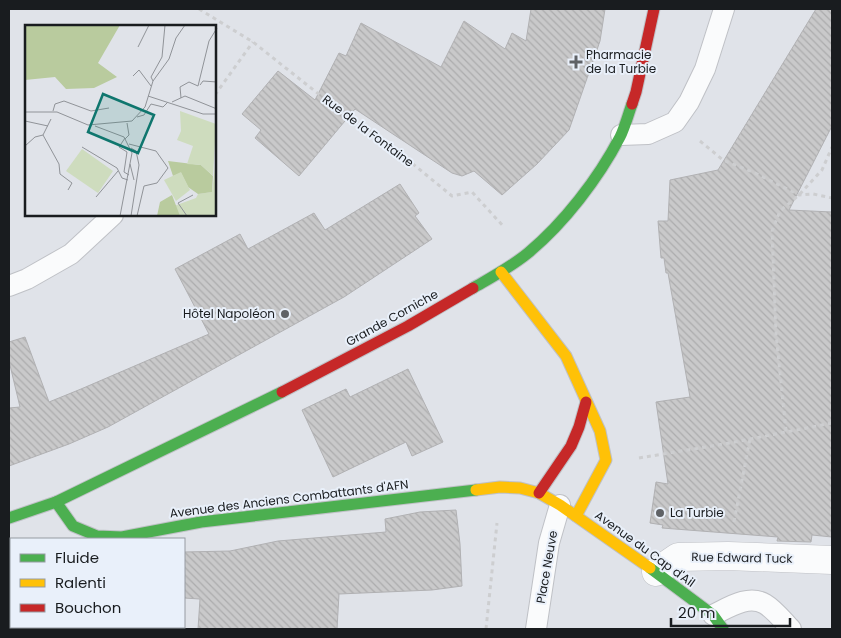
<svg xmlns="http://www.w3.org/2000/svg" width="841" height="638" font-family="Poppins,sans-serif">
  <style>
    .building { fill: url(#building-back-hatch); stroke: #b1b1b3 }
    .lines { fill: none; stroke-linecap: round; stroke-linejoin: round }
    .lane-casing { stroke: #bfc1c6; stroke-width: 22 }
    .street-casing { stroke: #bfc1c6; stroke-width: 29 }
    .fast-casing { stroke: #bfc1c6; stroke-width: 13 }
    .slow-casing { stroke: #bfc1c6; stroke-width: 13 }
    .jam-casing { stroke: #bfc1c6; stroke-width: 13 }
    .path { stroke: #cdced0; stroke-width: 3; stroke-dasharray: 4 4; stroke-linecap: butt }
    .lane { stroke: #fafbfc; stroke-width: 20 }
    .street { stroke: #fafbfc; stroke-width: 28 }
    .fast { stroke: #4caf50; stroke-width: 11 }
    .slow { stroke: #ffc107; stroke-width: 11 }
    .jam { stroke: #c62828; stroke-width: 11 }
    .poi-dot { fill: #5f6266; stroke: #e9f0fa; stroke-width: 2 }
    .labels { text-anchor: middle; stroke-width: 4; stroke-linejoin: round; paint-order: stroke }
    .poi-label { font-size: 12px; fill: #191c1f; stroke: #e9f0fa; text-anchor: start }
    .street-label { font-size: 12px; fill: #191c1f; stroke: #e9f0fa }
    .inset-road { fill: none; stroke: #909398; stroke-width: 1 }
    .view { fill: #0f766e; fill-opacity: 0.15; stroke: #0f766e; stroke-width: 2.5 }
    .inset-edge { fill: none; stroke: #191c1f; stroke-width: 2.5 }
  </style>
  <defs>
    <pattern id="building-back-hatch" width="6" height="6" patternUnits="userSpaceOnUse" patternTransform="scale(1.25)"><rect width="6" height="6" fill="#c9c9ca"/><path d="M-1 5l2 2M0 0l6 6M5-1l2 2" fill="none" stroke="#acacad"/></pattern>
  </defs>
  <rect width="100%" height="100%" fill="#e0e3e9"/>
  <!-- building -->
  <g class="building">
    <path d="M531 9H605L600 41 569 130 537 164 502 195 474 171 462 176 452 173 355 109 299 176 255 138 261 130 242 114 278 71 315 100 339 53 346 56 361 23 441 67 464 21 505 49 512 33 526 41Z"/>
    <path d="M816 9H832V126L789 210 832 212V537L812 535 811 542 777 541 778 537 662 528 663 525 650 523 656 482 668 484 656 402 690 397 668 273H666L664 258H661L658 221H668L670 180 718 170Z"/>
    <path d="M400 184 419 213 415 216 432 239 344 297 108 427 69 444 9 466V408L20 407 9 361V342L25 337 49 402 81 389 209 334 175 269 240 234 248 249 314 213 325 230Z"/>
    <path d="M408 369 443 442 412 456 406 442 333 477 302 410 346 389 350 397Z"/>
    <path d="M456 510 460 544 462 586 432 590 339 594 337 629H198L200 599 184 598V552L230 551 278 541 386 532 385 519 420 512Z"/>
  </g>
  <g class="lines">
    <!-- lane casing -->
    <g class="lane-casing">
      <g id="lane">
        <path d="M621 135 648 134 675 122 689 102 705 69 724 9"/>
        <path d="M9 286 27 279 71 254 113 215"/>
        <path d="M713 615C728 608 748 594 765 604 775 610 784 622 791 629"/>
        <path d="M536 629 549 543 560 505"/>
      </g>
    </g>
    <!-- street casing -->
    <g class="street-casing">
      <path id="street" d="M656 572 678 557 728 556 832 560"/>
    </g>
    <!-- fast casing -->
    <g class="fast-casing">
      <g id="fast">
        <path d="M473 288C492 277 511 267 528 253 564 223 598 179 620 137 625 127 628 115 632 104"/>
        <path d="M56 502 73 526 97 536 122 537 201 522 476 490"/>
        <path d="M9 518 56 502 282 392"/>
        <path d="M650 568 713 615 723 629"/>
      </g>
    </g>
    <!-- slow casing -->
    <g class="slow-casing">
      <g id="slow">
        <path d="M501 272 566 356 600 431 606 460 576 516"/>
        <path d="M476 490 500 487 520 488 539 493 560 505 650 568"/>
      </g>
    </g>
    <!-- jam casing -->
    <g class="jam-casing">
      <g id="jam">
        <path d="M632 104 636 92 654 9"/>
        <path d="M282 392 408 326 473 288"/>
        <path d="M539 493 571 446 579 427 586 402"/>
      </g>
    </g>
    <!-- path -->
    <g class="path">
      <path d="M199 9 253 42 345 115 380 137 452 196 472 192 504 227"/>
      <path d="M215 95 253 42"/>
      <path d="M700 141 723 160 755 173 799 195 813 194 832 198"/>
      <path d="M786 431 776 334 772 231 780 211 799 195 822 170 832 147"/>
      <path d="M639 458 730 443 832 423"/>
      <path d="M734 522 750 439"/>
      <path d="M486 629 497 523"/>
    </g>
    <!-- lane -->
    <use href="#lane" class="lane"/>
    <!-- street -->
    <use href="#street" class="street"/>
    <!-- fast -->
    <use href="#fast" class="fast"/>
    <!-- slow -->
    <use href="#slow" class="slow"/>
    <!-- jam -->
    <use href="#jam" class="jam"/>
  </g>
  <!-- markers -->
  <g class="poi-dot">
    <path d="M573.5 54.5h5v5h5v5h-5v5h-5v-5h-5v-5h5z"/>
    <circle cx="285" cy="314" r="5"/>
    <circle cx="660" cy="513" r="5"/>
  </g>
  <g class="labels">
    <!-- poi labels -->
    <g class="poi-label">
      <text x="586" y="59">Pharmacie<tspan x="586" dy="14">de la Turbie</tspan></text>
      <text x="275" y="318" text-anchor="end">Hôtel Napoléon</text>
      <text x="670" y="517">La Turbie</text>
    </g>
    <!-- street labels -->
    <g class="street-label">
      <text transform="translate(368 131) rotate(37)" y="4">Rue de la Fontaine</text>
      <text transform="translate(392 318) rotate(-29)" y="4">Grande Corniche</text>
      <text transform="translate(289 499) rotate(-7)" y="4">Avenue des Anciens Combattants d'AFN</text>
      <text transform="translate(645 549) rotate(36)" y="4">Avenue du Cap d'Ail</text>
      <text transform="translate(742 558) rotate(1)" y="4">Rue Edward Tuck</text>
      <text transform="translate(547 567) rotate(-80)" y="4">Place Neuve</text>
    </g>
  </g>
  <!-- overview -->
  <g transform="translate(25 25)">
    <rect width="191" height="191" fill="#e0e3e9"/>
    <path d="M191 133V191H155L149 181 171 173 173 169 187 167Z" fill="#cedcbe"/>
    <path d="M0 0H95L73 38 92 52 69 63 41 64 30 52 0 55ZM143 136 176 140 188 151 187 167 173 169 163 162 156 148 148 151ZM147 170 155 191H132L135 177Z" fill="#b9cb9e"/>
    <path d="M156 147 165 165 151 176 139 155Z" fill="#cedcbe"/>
    <path d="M155 86 191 99 188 151 176 140 162 139 168 121 152 115 156 106Z" fill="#cedcbe"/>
    <path d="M57 124 88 146 73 168 41 146Z" fill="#cedcbe"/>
    <path class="inset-road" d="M113 22 124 0M108 51 114 45 126 61M128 56 126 52 137 32 140 0M175 60 178 56 192 57M173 61 184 16 192 3M123 71 178 89H192M156 73 155 62 164 57 173 61M147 77 160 71 192 84M28 86 30 79 39 76 66 86 84 83M0 87H32L63 100 107 96 120 82 128 56 144 34 151 13 160 0M112 92 119 90 126 79 138 82 143 77M0 96 23 101M70 101 99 112M18 110 34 139 35 149 47 158 43 165M18 110 26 94M100 113 94 122 102 127 99 147 104 150M100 114 104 110 102 98M104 119 131 126 143 143 132 158 119 161 112 191M0 121 10 112 18 110M57 122 92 143 97 153 103 155M105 139 109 155M71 172 93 146M95 191 107 128 99 112M106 191 114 140 111 126 106 123M162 191 153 178 168 170"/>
    <path class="view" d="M78 69 129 90 113 128 63 107Z"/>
    <rect width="191" height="191" class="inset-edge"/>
  </g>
  <!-- border -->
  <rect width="841" height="638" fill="none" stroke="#191c1f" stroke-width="20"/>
  <!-- legend -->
  <rect x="10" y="538" width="175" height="90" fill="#e9f0fa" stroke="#969ba2"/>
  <rect x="20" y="554" width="25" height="8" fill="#4caf50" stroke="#969ba2"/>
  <text x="55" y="563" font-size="15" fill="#191c1f">Fluide</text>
  <rect x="20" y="579" width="25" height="8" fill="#ffc107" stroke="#969ba2"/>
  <text x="55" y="588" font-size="15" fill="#191c1f">Ralenti</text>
  <rect x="20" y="604" width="25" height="8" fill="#c62828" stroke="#969ba2"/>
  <text x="55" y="613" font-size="15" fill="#191c1f">Bouchon</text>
  <!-- scale -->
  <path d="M671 618v8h119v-8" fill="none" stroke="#191c1f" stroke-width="2.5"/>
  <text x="678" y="618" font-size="15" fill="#191c1f" stroke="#e9f0fa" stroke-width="4" paint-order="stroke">20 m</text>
</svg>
